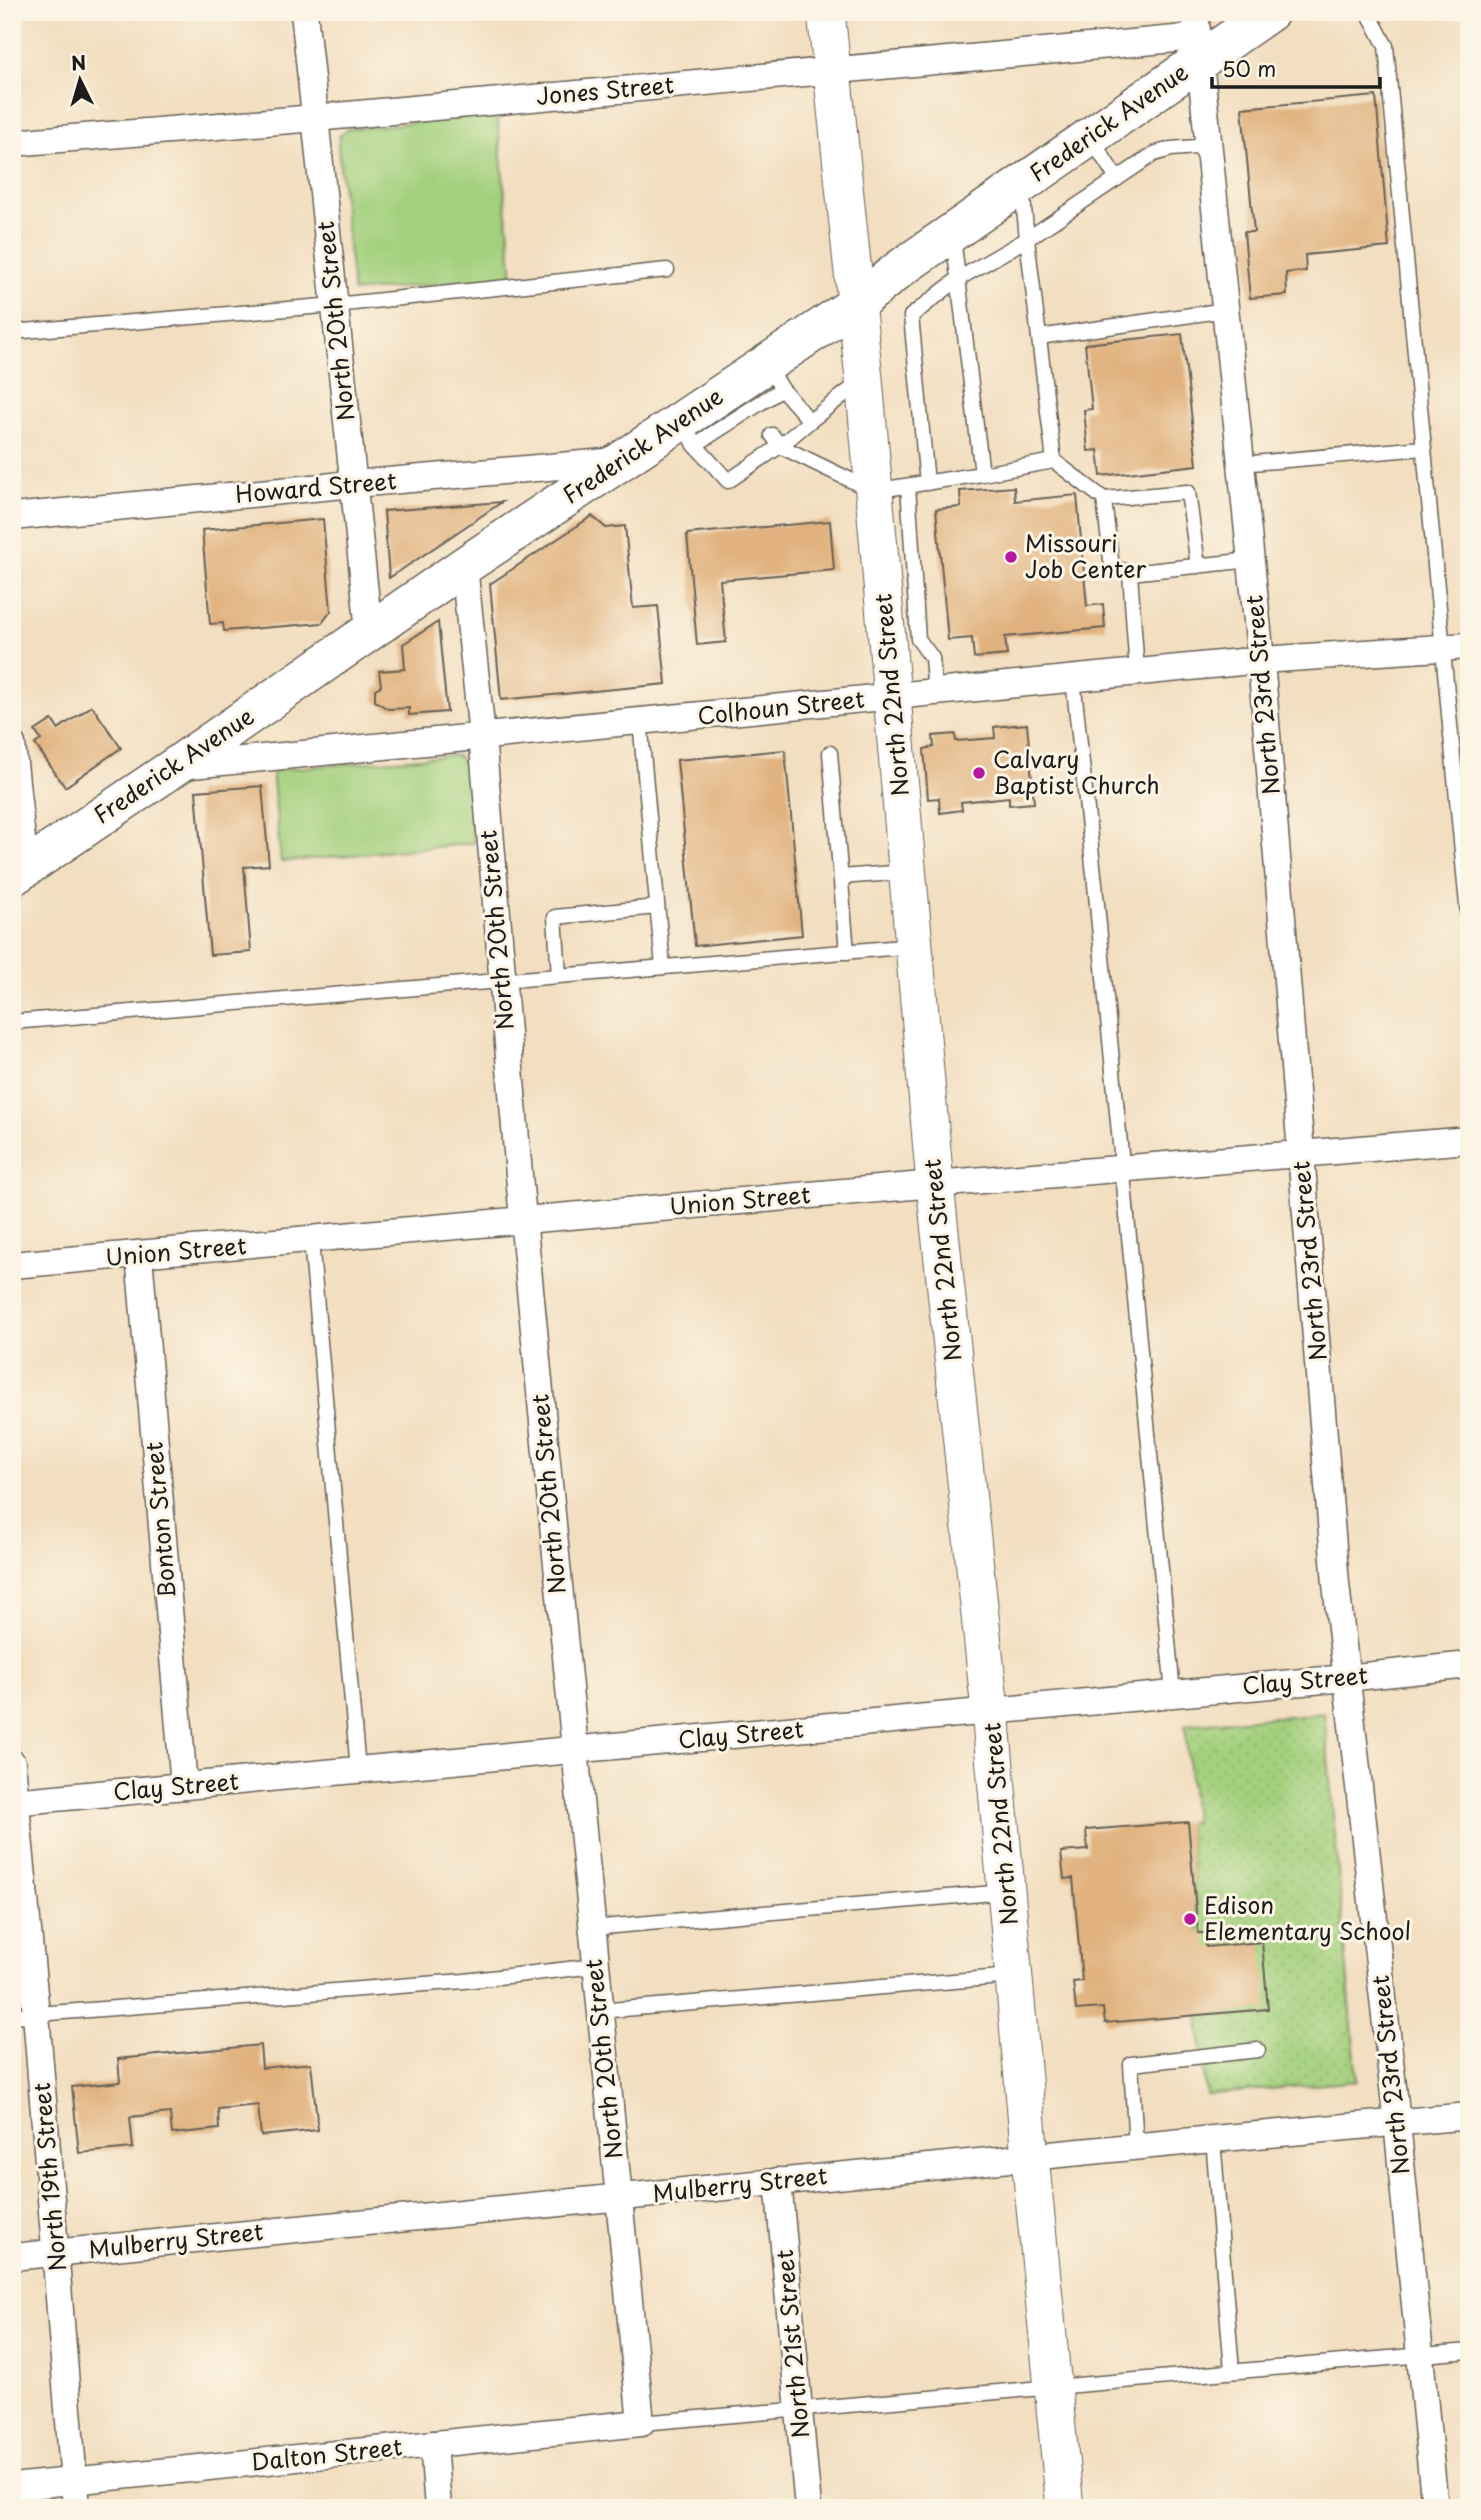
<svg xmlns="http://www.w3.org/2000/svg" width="1481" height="2520" font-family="'Playpen Sans',sans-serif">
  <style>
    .green { fill: #a3d07d; stroke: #60764c; stroke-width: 2 }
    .park { fill: url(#park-dots); stroke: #60764c; stroke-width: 2 }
    .building { fill: #e1b27f }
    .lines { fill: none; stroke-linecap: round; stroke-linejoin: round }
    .lane-casing { stroke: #676055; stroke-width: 17 }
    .street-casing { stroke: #676055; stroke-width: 29 }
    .secondary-casing { stroke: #676055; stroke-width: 39 }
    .primary-casing { stroke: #676055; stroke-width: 41 }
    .lane { stroke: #fff; stroke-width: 14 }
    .street { stroke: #fff; stroke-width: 26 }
    .secondary { stroke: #fff; stroke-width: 37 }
    .primary { stroke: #fff; stroke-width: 38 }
    .poi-dot { fill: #b5179e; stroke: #fcf5e5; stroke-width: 2.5 }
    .labels { text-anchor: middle; stroke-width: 6; stroke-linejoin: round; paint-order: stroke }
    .street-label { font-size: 23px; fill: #1c1c1c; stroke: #fcf5e5 }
    .poi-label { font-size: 23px; fill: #1c1c1c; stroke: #fcf5e5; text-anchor: start }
  </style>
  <defs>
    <pattern id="park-dots" width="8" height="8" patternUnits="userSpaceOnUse" patternTransform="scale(1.75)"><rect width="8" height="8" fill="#a3d07d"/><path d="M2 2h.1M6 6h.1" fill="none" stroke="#8cb26b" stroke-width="1.8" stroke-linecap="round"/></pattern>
  </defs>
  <rect width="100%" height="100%" fill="#fcf5e5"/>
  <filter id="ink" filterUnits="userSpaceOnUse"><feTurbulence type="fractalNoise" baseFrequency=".0143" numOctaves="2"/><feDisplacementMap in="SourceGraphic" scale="14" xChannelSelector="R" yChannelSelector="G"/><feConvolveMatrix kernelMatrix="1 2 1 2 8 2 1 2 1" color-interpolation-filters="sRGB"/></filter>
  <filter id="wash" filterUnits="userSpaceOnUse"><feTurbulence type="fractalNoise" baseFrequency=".00686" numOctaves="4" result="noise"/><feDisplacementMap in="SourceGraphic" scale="28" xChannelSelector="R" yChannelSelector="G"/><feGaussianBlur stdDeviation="1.57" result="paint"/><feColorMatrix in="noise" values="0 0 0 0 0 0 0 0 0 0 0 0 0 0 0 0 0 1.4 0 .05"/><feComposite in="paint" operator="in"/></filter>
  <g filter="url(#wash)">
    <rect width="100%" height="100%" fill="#f2dec0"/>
    <!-- green -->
    <g class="green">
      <path d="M497 114 513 277 353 292 338 146 340 135 349 129Z"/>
      <path d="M456 755 463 762 466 772 474 843 281 862 272 770Z"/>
    </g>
    <!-- park -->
    <path class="park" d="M1324 1713 1357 2081 1206 2095 1198 2015 1206 1947 1198 1933 1188 1822 1194 1821 1185 1725Z"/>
    <g id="blocks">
      <!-- building -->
      <g class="building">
        <path d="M1376 96 1389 247 1305 255 1306 271 1286 273 1287 295 1250 298 1244 232H1254L1242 108Z"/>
        <path d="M1182 334 1197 465 1101 476 1098 450 1088 451 1084 410 1092 409 1085 344Z"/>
        <path d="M1014 487 1015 501 1077 495 1087 606 1103 604 1105 628 1005 637 1007 655 974 658 972 638 948 640 936 509 961 507 960 491Z"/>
        <path d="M502 502 425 554 389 578 384 511Z"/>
        <path d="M592 516 606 528 625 526 633 608 658 606 666 684 501 700 490 584Z"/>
        <path d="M323 519 331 611 322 623 224 631 223 623 210 624 202 530Z"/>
        <path d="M830 521 834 570 720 580 726 642 697 645 687 534Z"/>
        <path d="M438 622 447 712 409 715V708L388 709 375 701V689L381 686 379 671 405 669 403 644Z"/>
        <path d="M92 706 121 748 65 787 35 744 41 740 35 731 52 720 58 729Z"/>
        <path d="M1027 724 1034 803 1009 805V797L961 802 962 810 940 813 939 798 928 799 924 749 934 747 933 736 955 734 956 741 995 738 994 727Z"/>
        <path d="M785 750 802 935 695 946 677 760Z"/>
        <path d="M262 786 269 865 244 867 251 952 210 955 196 791Z"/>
        <path d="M1188 1822 1198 1933H1205L1206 1947 1262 1942 1268 2009 1105 2023 1103 2008 1076 2010 1073 1982 1082 1981 1073 1878 1064 1879 1061 1852 1088 1850 1086 1830Z"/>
        <path d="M260 2045 262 2068 311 2063 318 2130 261 2136 258 2105 218 2109 219 2129 172 2134 170 2113 130 2117 133 2148 79 2153 72 2087 120 2082 118 2059Z"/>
      </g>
    </g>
  </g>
  <g filter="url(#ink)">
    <use href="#blocks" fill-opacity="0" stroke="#676055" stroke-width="2"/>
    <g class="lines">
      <!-- lane casing -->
      <g class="lane-casing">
        <g id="lane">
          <path d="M1368 12 1386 46 1469 926"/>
          <path d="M1091 138 1117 179"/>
          <path d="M12 332 335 305 667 270"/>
          <path d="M1039 337 1226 310"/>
          <path d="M810 421 860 382"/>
          <path d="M683 423 695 445 728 481 780 446 810 421 782 389 767 365"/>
          <path d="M772 435 780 446 873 491 982 474 953 237"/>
          <path d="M695 445 782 389"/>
          <path d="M1054 461 1104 499"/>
          <path d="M1241 464 1423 448"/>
          <path d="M982 474 1054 461 1027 239 1154 154 1171 149 1209 146"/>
          <path d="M927 483 911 316 958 279 1027 239 1022 188"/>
          <path d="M908 486 918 639 932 658 935 693"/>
          <path d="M1130 573 1115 568 1111 560 1104 499 1188 492 1198 566"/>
          <path d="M1137 672 1130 573 1251 560"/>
          <path d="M1073 679 1095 884 1173 1693"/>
          <path d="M640 721 663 967"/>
          <path d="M830 753 847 952"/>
          <path d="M841 877 906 872"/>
          <path d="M559 975 555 917 657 907"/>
          <path d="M12 1022 914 946"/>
          <path d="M311 1240 358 1770"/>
          <path d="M591 1928 1005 1892"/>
          <path d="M599 2011 1013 1976"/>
          <path d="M12 2016 464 1981 595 1966"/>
          <path d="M1213 2139 1232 2371"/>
          <path d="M1136 2147 1131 2064 1258 2050"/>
          <path d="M641 2423 1469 2351"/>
        </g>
      </g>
      <!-- street casing -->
      <g class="street-casing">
        <g id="street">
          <path d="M304 12 369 631"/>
          <path d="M1195 12 1261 660 1336 1584 1397 2122 1435 2508"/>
          <path d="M12 143 315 118 1197 37"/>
          <path d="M12 517 354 484 617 461"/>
          <path d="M12 744 25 868"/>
          <path d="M181 766 1261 660 1469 646"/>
          <path d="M139 1255 184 1786"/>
          <path d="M12 1265 935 1184 1469 1140"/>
          <path d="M12 1763 36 2014 76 2508"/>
          <path d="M12 1802 1346 1678 1469 1665"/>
          <path d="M778 2181 808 2508"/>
          <path d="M12 2257 1213 2139 1469 2116"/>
          <path d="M433 2444 438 2508"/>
          <path d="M12 2487 641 2423 520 1187 482 736 464 566"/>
        </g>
      </g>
      <!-- secondary casing -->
      <g class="secondary-casing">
        <path id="secondary" d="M826 12 864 379 935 1184 990 1711 1030 2157 1065 2508"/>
      </g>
      <!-- primary casing -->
      <g class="primary-casing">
        <path id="primary" d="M12 877 176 766 464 566 856 304 901 268 1270 12"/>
      </g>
      <!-- lane -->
      <use href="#lane" class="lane"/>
      <!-- street -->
      <use href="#street" class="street"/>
      <!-- secondary -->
      <use href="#secondary" class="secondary"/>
      <!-- primary -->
      <use href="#primary" class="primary"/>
    </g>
  </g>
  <!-- markers -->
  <g class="poi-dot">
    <circle cx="1011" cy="557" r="7"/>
    <circle cx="979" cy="773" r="7"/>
    <circle cx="1190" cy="1919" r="7"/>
  </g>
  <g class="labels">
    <!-- street labels -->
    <g class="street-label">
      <text transform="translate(605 91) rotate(-5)" y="8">Jones Street</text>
      <text transform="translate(1109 123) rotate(-35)" y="8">Frederick Avenue</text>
      <text transform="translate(336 321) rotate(-96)" y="8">North 20th Street</text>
      <text transform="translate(643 446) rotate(-34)" y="8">Frederick Avenue</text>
      <text transform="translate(316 488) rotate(-5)" y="8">Howard Street</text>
      <text transform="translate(892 695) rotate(-95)" y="8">North 22nd Street</text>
      <text transform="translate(1263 695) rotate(-95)" y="8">North 23rd Street</text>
      <text transform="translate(781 708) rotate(-6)" y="8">Colhoun Street</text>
      <text transform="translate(174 766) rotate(-34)" y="8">Frederick Avenue</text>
      <text transform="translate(497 930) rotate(-95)" y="8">North 20th Street</text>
      <text transform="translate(740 1201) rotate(-5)" y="8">Union Street</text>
      <text transform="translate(176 1252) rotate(-5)" y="8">Union Street</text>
      <text transform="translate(943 1260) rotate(-96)" y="8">North 22nd Street</text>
      <text transform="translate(1310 1261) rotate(-95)" y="8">North 23rd Street</text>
      <text transform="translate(549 1494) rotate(-95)" y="8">North 20th Street</text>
      <text transform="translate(161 1520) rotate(-95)" y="8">Bonton Street</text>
      <text transform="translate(1305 1681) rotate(-5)" y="8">Clay Street</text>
      <text transform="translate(741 1735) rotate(-5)" y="8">Clay Street</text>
      <text transform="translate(176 1787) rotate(-5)" y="8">Clay Street</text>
      <text transform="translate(1001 1824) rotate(-95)" y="8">North 22nd Street</text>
      <text transform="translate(604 2059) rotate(-96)" y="8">North 20th Street</text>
      <text transform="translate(1391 2075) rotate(-96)" y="8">North 23rd Street</text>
      <text transform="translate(50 2177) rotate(-95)" y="8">North 19th Street</text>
      <text transform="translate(740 2185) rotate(-6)" y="8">Mulberry Street</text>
      <text transform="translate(176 2241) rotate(-6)" y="8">Mulberry Street</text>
      <text transform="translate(793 2344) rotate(-95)" y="8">North 21st Street</text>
      <text transform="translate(327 2455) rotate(-6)" y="8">Dalton Street</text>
    </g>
    <!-- poi labels -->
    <g class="poi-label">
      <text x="1025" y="552">Missouri<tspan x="1025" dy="26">Job Center</tspan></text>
      <text x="993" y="768">Calvary<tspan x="993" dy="26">Baptist Church</tspan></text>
      <text x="1204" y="1914">Edison<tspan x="1204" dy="26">Elementary School</tspan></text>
    </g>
  </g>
  <!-- margin -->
  <rect width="1481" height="2520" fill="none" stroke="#fcf5e5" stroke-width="42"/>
  <!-- north arrow -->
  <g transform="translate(80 80) rotate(355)" stroke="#fcf5e5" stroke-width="5" paint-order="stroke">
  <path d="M0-5L12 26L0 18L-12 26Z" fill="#1c1c1c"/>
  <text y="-10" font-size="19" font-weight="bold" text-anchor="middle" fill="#1c1c1c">N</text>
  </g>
  <!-- scale -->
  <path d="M1212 77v10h168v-10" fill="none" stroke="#1c1c1c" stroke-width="3.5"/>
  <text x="1222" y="77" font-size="21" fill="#1c1c1c" stroke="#fcf5e5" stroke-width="5" paint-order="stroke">50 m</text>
</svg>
